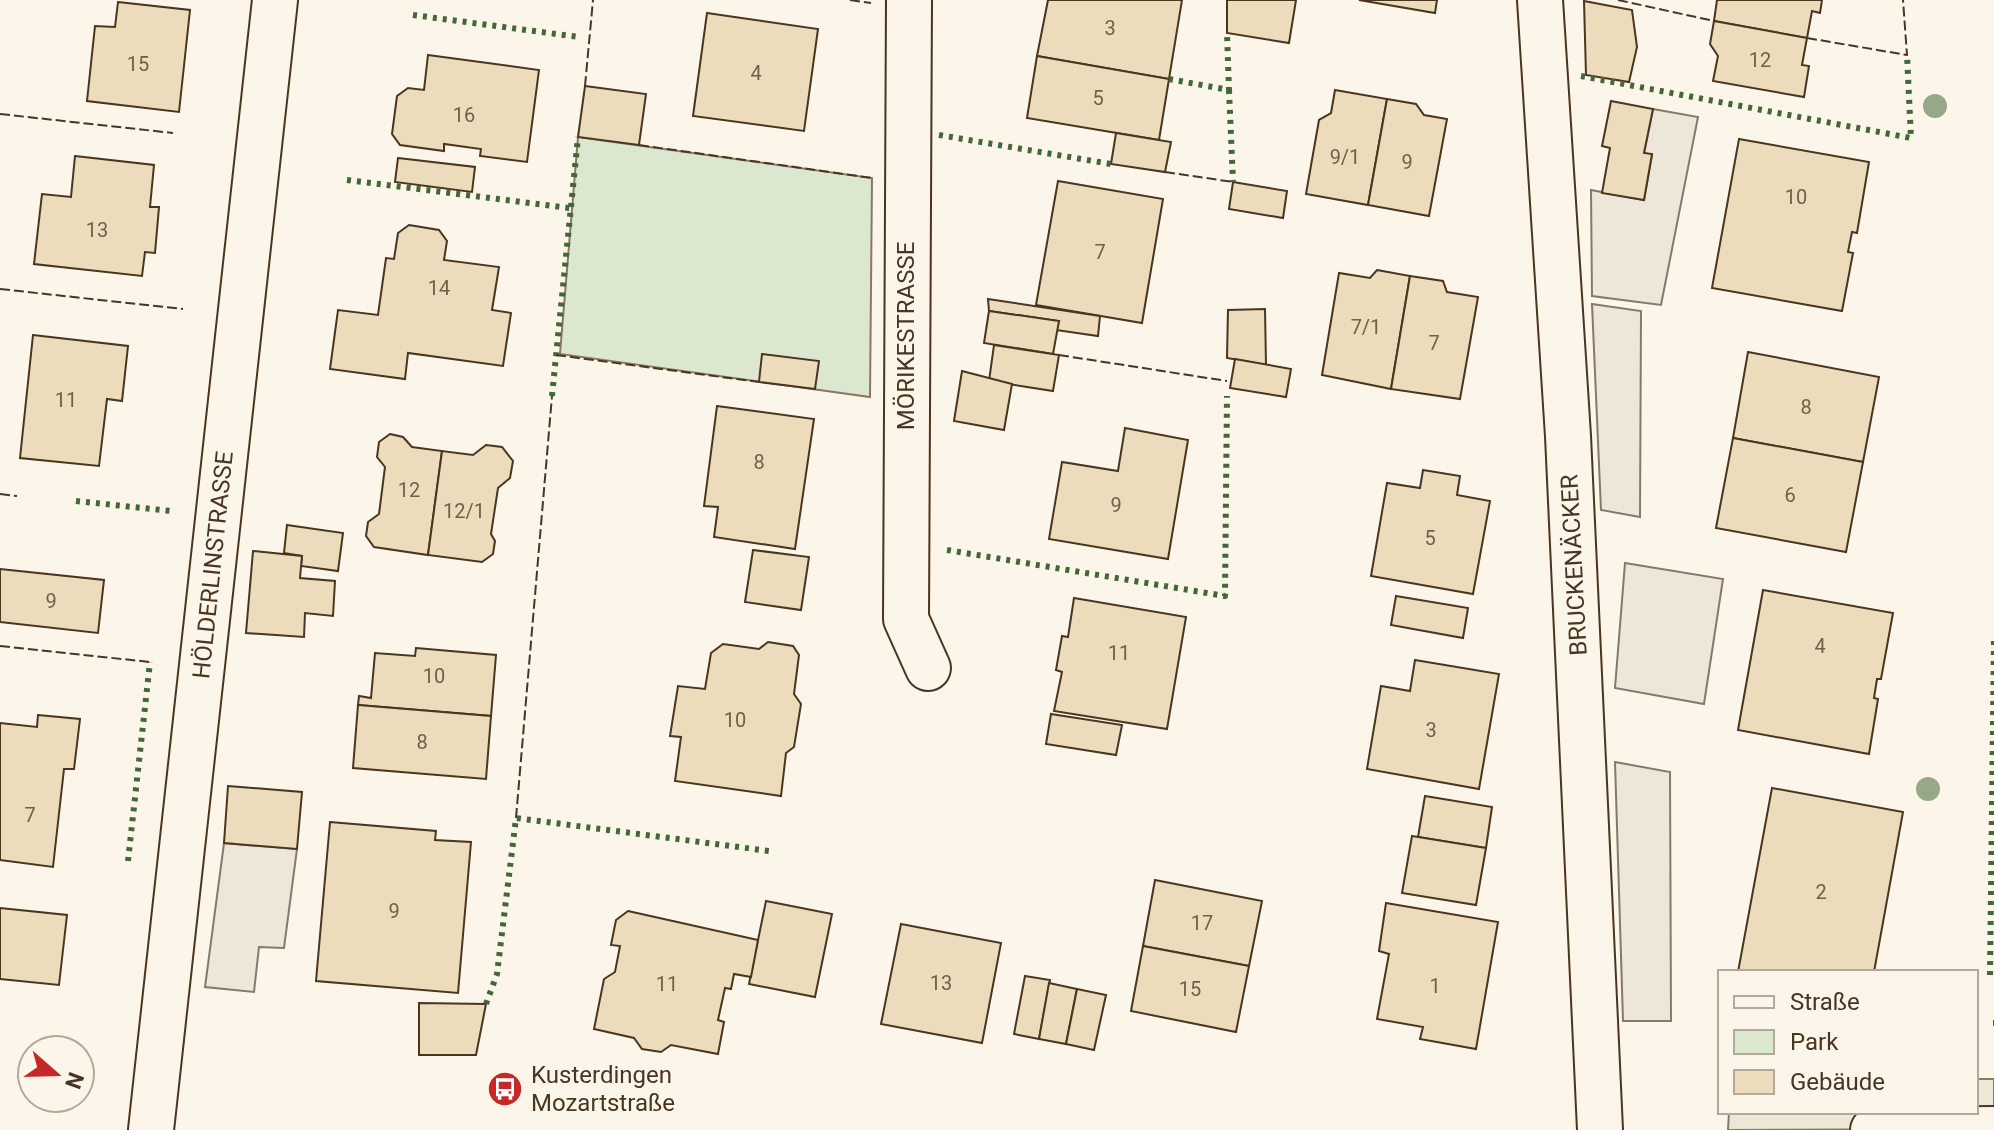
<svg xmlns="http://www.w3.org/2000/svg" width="1994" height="1130" font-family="Roboto,sans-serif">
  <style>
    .green { fill: #dce7d0; stroke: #887966; stroke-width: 2 }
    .parking { fill: #ede7d9; stroke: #887966; stroke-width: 2 }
    .building { fill: #ecdcbc; stroke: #4a3520; stroke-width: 2 }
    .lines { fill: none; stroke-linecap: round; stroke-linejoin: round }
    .minor-casing { stroke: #4a3520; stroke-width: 48 }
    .minor { stroke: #fbf6e9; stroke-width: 44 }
    .hedge { stroke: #436837; stroke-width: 6; stroke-dasharray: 4 6; stroke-linecap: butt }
    .fence { stroke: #4a3520; stroke-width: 2; stroke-dasharray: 10 4; stroke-linecap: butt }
    .tree { fill: #96a887 }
    .labels { text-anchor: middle; stroke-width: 6; stroke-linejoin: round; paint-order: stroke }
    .number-label { font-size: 20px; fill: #725f47 }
    .street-label { font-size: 24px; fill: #4a3520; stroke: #fbf6e9 }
    .poi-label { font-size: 24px; fill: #4a3520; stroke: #fbf6e9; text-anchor: start }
  </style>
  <rect width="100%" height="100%" fill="#fbf6e9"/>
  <!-- green -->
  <path class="green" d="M578 137 872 178 870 397 560 354Z"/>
  <!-- parking -->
  <g class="parking">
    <path d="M1653 109 1698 117 1661 305 1592 296 1591 190 1644 200 1652 155 1644 153Z"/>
    <path d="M1592 304 1641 311 1640 517 1601 510Z"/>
    <path d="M1625 563 1723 579 1704 704 1615 688Z"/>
    <path d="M1615 762 1670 772 1671 1021H1623Z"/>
    <path d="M224 843 297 849 284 948 259 947 254 992 205 987Z"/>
    <path d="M1976 1079H1994V1129L1728 1130 1729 1112H1976Z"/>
  </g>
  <!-- building -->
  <g class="building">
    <path d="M1048 0H1182L1169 79 1037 56Z"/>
    <path d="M1227 0H1296L1289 43 1227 33Z"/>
    <path d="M1359 0H1437L1435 13Z"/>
    <path d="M1717 0H1822L1820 13 1812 11 1807 38 1714 21Z"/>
    <path d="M1584 1 1632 10 1637 47 1629 82 1586 75Z"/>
    <path d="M118 2 190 10 179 112 87 101 95 26 115 27Z"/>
    <path d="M707 13 818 29 804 131 693 116Z"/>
    <path d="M1714 21 1807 38 1802 65 1809 66 1804 97 1713 81 1718 56 1710 44Z"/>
    <path d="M428 55 539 70 527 162 480 156 481 149 444 144V151L400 145 392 134 397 96 408 88 424 90Z"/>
    <path d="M1037 56 1169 79 1159 140 1027 118Z"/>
    <path d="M585 86 646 94 639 145 578 137Z"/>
    <path d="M1335 90 1387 99 1368 205 1306 194 1319 120 1331 113Z"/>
    <path d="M1387 99 1416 104 1424 115 1447 119 1429 216 1368 205Z"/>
    <path d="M1611 101 1653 109 1644 153 1652 154 1644 200 1602 193 1610 148 1602 146Z"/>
    <path d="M1116 133 1171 142 1165 172 1111 164Z"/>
    <path d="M1739 139 1869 162 1857 233 1852 232 1848 252 1853 253 1842 311 1712 288Z"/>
    <path d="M75 156 154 165 150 207H159L155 253 145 252 142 276 34 264 42 194 71 197Z"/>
    <path d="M398 158 475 167 472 192 395 182Z"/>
    <path d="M1058 181 1163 199 1142 323 1036 305Z"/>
    <path d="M1233 182 1287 191 1283 218 1229 209Z"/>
    <path d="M409 225 439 230 447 241 444 260 499 267 492 310 511 313 503 366 408 353 405 379 330 369 338 310 378 315 386 258 394 259 398 233Z"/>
    <path d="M1377 270 1410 276 1391 389 1322 375 1339 273 1370 278Z"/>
    <path d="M1410 276 1443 281 1447 292 1478 297 1460 399 1391 389Z"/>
    <path d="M988 299 1100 316 1098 336 1056 330 1059 321 989 311Z"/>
    <path d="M1265 309 1266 365 1227 358 1228 310Z"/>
    <path d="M989 311 1059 321 1053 354 984 343Z"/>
    <path d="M33 335 128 346 122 401 107 399 99 466 20 458Z"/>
    <path d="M994 345 1059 355 1053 391 989 381Z"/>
    <path d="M1748 352 1879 377 1863 462 1733 438Z"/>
    <path d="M762 354 819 361 815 389 759 382Z"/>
    <path d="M1235 359 1291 369 1286 397 1230 388Z"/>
    <path d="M962 371 1012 384 1004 430 954 421Z"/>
    <path d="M717 406 814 419 795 549 714 537 718 507 704 506Z"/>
    <path d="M1125 428 1188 440 1168 559 1049 539 1062 462 1118 471Z"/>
    <path d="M390 434 403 437 412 447 442 451 428 555 374 547 366 536 368 522 379 514 385 467 377 457 379 442Z"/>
    <path d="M1733 438 1863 462 1846 552 1716 528Z"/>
    <path d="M486 445 502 447 513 461 510 478 498 488 491 534 495 541 493 554 482 562 428 555 442 451 473 455Z"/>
    <path d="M1423 470 1460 476 1457 495 1490 501 1473 594 1371 576 1387 483 1420 488Z"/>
    <path d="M287 525 343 533 338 571 301 566 302 556 284 553Z"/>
    <path d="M753 550 809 557 801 610 745 602Z"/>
    <path d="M253 551 302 556 300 578 335 581 333 616 305 613 304 637 246 633Z"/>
    <path d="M0 569 104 580 98 633 0 622Z"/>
    <path d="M1763 590 1893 613 1881 679H1877L1874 698 1878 699 1869 754 1738 730Z"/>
    <path d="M1396 596 1468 608 1463 638 1391 625Z"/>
    <path d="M1074 598 1186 617 1167 729 1054 711 1062 672 1056 670 1062 636 1068 637Z"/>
    <path d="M768 642 793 646 799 655 794 694 801 704 794 747 786 753 781 796 675 781 681 737 670 736 678 686 705 689 711 653 723 644 759 649Z"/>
    <path d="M416 648 496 655 491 716 358 705 359 696 371 698 375 653 415 656Z"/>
    <path d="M1415 660 1499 674 1479 789 1367 769 1381 686 1410 691Z"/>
    <path d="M358 705 491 716 486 779 353 768Z"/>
    <path d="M1051 714 1122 725 1116 755 1046 744Z"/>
    <path d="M38 715 80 719 74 769H64L53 867 0 860V723L37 727Z"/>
    <path d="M228 786 302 792 297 849 224 843Z"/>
    <path d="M1772 788 1903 812 1874 972H1738Z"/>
    <path d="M1425 796 1492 807 1486 848 1418 837Z"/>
    <path d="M330 822 436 831 435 840 471 842 458 993 316 981Z"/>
    <path d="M1412 836 1486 848 1476 905 1402 893Z"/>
    <path d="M1155 880 1262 901 1249 966 1143 946Z"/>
    <path d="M766 901 832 914 815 997 749 984Z"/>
    <path d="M1386 903 1498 922 1476 1049 1420 1039 1423 1027 1377 1019 1389 954 1379 951Z"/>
    <path d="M0 908 67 915 59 985 0 979Z"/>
    <path d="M628 911 758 940 751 977 734 974 731 989 725 988 718 1020 724 1022 718 1054 671 1045 661 1052 642 1049 634 1038 594 1029 604 979 615 972 620 946 611 945 616 920Z"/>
    <path d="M901 924 1001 943 982 1043 881 1024Z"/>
    <path d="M1143 946 1249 966 1236 1032 1131 1011Z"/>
    <path d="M1025 976 1050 980 1039 1039 1014 1034Z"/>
    <path d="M1049 983 1077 989 1066 1044 1039 1039Z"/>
    <path d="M1077 989 1106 995 1094 1050 1066 1044Z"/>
    <path d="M419 1003 486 1004 476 1055H419Z"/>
  </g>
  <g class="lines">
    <!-- minor casing -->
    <g class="minor-casing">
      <g id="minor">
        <path d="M909 0 906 619 928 668"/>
        <path d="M1540 0 1568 436 1600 1130"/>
        <path d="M151 1130 275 0"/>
        <path d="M1873 1130 1994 1129"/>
      </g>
    </g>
    <!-- minor -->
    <use href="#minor" class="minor"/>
    <!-- hedge -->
    <g class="hedge">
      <path d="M413 15 579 37"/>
      <path d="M1581 76 1911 138 1907 55"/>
      <path d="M1169 79 1229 90 1227 33"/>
      <path d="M1229 90 1233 182"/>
      <path d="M939 135 1111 164"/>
      <path d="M347 180 570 208"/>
      <path d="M552 396 578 137"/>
      <path d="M76 501 171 511"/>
      <path d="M947 550 1225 596 1227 396"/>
      <path d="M128 861 150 662"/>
      <path d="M1990 975 1994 639"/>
      <path d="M486 1004 497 974 516 818 769 851"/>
      <path d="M1993 1023H1994"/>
    </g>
    <!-- fence -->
    <g class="fence">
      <path d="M850 0 871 3"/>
      <path d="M1618 0 1714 21"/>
      <path d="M1807 38 1907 55 1903 0"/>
      <path d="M585 86 593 0"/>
      <path d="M0 114 173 133"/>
      <path d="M639 145 872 178"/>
      <path d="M1165 172 1233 182"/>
      <path d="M0 289 183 309"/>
      <path d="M556 355 759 382"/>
      <path d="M1059 355 1227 381"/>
      <path d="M0 494 17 496"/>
      <path d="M0 646 150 662"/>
      <path d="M516 818 552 396"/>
    </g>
  </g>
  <!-- trees -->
  <g class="tree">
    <circle cx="1935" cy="106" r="12"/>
    <circle cx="1928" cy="789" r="12"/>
  </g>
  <!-- icons -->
  <defs>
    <g id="bus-disc" transform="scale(1.8)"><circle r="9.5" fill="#c62828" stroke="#fbf6e9"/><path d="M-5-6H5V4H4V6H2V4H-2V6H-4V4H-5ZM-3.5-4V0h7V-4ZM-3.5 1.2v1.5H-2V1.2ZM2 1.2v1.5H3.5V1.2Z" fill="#fff"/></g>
  </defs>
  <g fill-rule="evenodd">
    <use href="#bus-disc" x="505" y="1089"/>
  </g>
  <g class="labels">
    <!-- number labels -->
    <g class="number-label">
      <text x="1110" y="35">3</text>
      <text x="1760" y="67">12</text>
      <text x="138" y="71">15</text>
      <text x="756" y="80">4</text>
      <text x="1098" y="105">5</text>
      <text x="464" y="122">16</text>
      <text x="1345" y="164">9/1</text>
      <text x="1407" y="169">9</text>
      <text x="1796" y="204">10</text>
      <text x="97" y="237">13</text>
      <text x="1100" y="259">7</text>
      <text x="439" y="295">14</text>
      <text x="1366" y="334">7/1</text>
      <text x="1434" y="350">7</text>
      <text x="66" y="407">11</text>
      <text x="1806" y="414">8</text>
      <text x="759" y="469">8</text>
      <text x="409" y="497">12</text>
      <text x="1790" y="502">6</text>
      <text x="1116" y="512">9</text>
      <text x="464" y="518">12/1</text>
      <text x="1430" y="545">5</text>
      <text x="51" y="608">9</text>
      <text x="1820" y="653">4</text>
      <text x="1119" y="660">11</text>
      <text x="434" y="683">10</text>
      <text x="735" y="727">10</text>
      <text x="1431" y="737">3</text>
      <text x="422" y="749">8</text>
      <text x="30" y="822">7</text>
      <text x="1821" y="899">2</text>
      <text x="394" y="918">9</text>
      <text x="1202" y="930">17</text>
      <text x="941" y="990">13</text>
      <text x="667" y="991">11</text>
      <text x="1435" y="993">1</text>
      <text x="1190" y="996">15</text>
    </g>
    <!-- street labels -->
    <g class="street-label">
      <text transform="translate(906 336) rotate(-90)" y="8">MÖRIKESTRASSE</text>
      <text transform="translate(213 565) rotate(-84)" y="8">HÖLDERLINSTRASSE</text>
      <text transform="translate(1574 565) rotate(-93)" y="8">BRUCKENÄCKER</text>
    </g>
    <!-- poi labels -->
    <g class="poi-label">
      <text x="531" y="1083">Kusterdingen<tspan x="531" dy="28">Mozartstraße</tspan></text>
    </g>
  </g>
  <!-- legend -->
  <rect x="1718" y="970" width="260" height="144" fill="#fbf6e9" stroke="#b4a999" stroke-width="2"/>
  <rect x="1734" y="996" width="40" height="12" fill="#fbf6e9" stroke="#b4a999" stroke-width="2"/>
  <text x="1790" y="1010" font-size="24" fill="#4a3520">Straße</text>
  <rect x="1734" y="1030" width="40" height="24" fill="#dce7d0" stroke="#b4a999" stroke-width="2"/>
  <text x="1790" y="1050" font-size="24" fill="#4a3520">Park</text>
  <rect x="1734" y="1070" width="40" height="24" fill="#ecdcbc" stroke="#b4a999" stroke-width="2"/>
  <text x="1790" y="1090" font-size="24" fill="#4a3520">Gebäude</text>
  <!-- north arrow -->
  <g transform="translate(56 1074) rotate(110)"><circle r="38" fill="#fbf6e9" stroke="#b4a999" stroke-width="2"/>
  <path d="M0-6L14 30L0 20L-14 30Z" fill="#c62828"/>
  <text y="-12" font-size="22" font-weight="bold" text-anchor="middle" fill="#4a3520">N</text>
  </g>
</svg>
